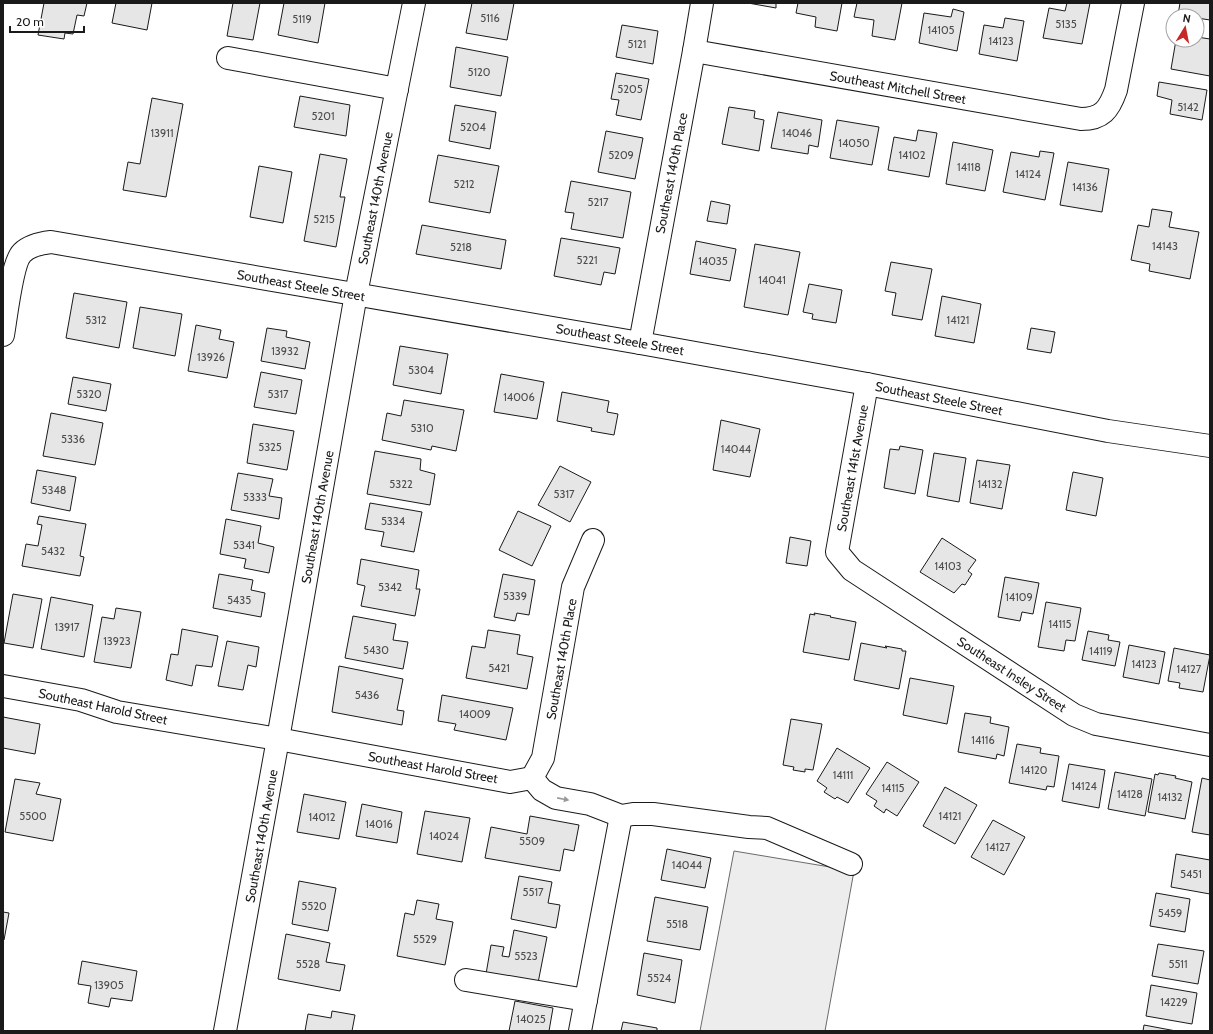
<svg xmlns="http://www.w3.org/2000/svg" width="1213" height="1034" font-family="Cabin,sans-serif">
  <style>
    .built { fill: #ededed; stroke: #6a6a6a }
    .building { fill: #e6e6e6; stroke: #1a1a1a }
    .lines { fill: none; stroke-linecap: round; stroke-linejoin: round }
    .minor-casing { stroke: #1a1a1a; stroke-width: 24 }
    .minor { stroke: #fff; stroke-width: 22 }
    .oneway { fill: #989898 }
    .labels { text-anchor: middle; stroke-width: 3; stroke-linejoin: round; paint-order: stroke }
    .number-label { font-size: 11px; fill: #4d4d4d }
    .street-label { font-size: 13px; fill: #1a1a1a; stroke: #fff }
  </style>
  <rect width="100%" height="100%" fill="#fff"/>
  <!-- built -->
  <path class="built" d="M734 851 854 871 825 1031H700Z"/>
  <!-- building -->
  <g class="building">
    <path d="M44 3H87L84 16 77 15 73 34 65 33 64 39 38 35Z"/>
    <path d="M116 3H152L147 30 112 23Z"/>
    <path d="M233 3H260L253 40 227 36Z"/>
    <path d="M284 3H325L318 43 278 35Z"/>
    <path d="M472 3H514L507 40 466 33Z"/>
    <path d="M748 3H776V8Z"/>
    <path d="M798 3H842L837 31 815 27 816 17 796 13Z"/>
    <path d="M857 3H902L895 40 872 36 874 20 854 17Z"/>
    <path d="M1067 3H1090L1082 44 1043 38 1049 8 1065 11Z"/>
    <path d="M1180 3H1210V20L1197 18V16L1178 15Z"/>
    <path d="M953 9 964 12 957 51 919 43 924 13 951 17Z"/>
    <path d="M1005 18 1024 21 1017 61 979 54 984 25 1003 28Z"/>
    <path d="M622 25 658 31 653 64 616 57Z"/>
    <path d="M1197 37 1210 39V76L1171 69 1176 40H1197Z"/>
    <path d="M456 47 508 57 501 96 450 87Z"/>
    <path d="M616 73 649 79 641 120 616 115 619 100 611 99Z"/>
    <path d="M1159 82 1207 90 1202 120 1170 114 1172 100 1157 96Z"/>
    <path d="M300 96 350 105 346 136 294 127Z"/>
    <path d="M152 98 183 104 166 197 123 190 128 162 140 164Z"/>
    <path d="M455 105 496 112 490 149 449 141Z"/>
    <path d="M729 107 755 111 754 118 764 120 759 151 722 144Z"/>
    <path d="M778 112 822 120 818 147 809 145 808 154 771 148Z"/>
    <path d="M837 120 879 127 872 165 830 158Z"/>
    <path d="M918 130 937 133 929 177 888 170 894 137 916 141Z"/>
    <path d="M606 131 643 138 635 179 598 172Z"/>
    <path d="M953 142 993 150 985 191 946 184Z"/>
    <path d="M1040 151 1054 153 1045 200 1003 192 1011 152 1039 157Z"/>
    <path d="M320 154 347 159 340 197H345L336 247 304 241Z"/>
    <path d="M438 155 499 166 490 213 429 202Z"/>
    <path d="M1068 162 1109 169 1102 212 1060 205Z"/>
    <path d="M259 166 292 172 283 223 250 217Z"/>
    <path d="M571 181 631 192 623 238 571 229 574 213 565 212Z"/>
    <path d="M711 201 730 205 727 224 707 221Z"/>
    <path d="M1152 209 1172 212 1169 227 1199 232 1190 279 1149 271 1150 264 1131 260 1138 225 1149 227Z"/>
    <path d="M422 225 506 240 501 269 416 254Z"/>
    <path d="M561 238 620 248 615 274 604 272 601 285 554 276Z"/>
    <path d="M696 241 736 249 730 281 690 274Z"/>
    <path d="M755 244 800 252 788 315 744 307Z"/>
    <path d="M891 262 932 269 922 320 892 315 896 293 885 291Z"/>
    <path d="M809 284 842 290 836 323 812 319 813 314 803 312Z"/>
    <path d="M74 293 127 302 119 348 66 338Z"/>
    <path d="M942 296 981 304 974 343 935 336Z"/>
    <path d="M140 307 182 314 175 356 133 348Z"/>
    <path d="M196 325 221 330 219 339 234 342 227 378 188 371Z"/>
    <path d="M267 328 287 331 286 337 310 342 305 369 261 361Z"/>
    <path d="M1031 328 1055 332 1051 353 1027 349Z"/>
    <path d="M400 346 448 354 441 394 393 385Z"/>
    <path d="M261 372 302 380 296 414 254 407Z"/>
    <path d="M501 374 544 382 537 419 494 412Z"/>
    <path d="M73 377 111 384 106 411 68 404Z"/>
    <path d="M562 392 609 401 607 412 618 414 614 435 591 431 592 428 557 421Z"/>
    <path d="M404 400 464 410 456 451 432 446 431 450 382 440 387 413 401 416Z"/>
    <path d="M51 413 103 423 95 465 43 456Z"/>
    <path d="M721 420 760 429 750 477 713 470Z"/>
    <path d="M253 424 294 431 287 470 247 463Z"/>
    <path d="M900 446 923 450 915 494 884 488 890 449 899 450Z"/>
    <path d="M375 451 421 459 420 470 435 474 430 505 367 494Z"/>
    <path d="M934 453 966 458 959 502 927 496Z"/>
    <path d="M977 460 1010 465 1002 509 970 503Z"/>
    <path d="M560 466 591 482 570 522 538 505Z"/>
    <path d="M37 470 76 477 70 511 31 503Z"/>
    <path d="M1073 472 1103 478 1096 516 1066 510Z"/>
    <path d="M238 473 273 479 269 496 282 498 279 519 231 510Z"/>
    <path d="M370 503 422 512 414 552 381 546 384 532 365 529Z"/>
    <path d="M518 511 551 526 532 566 499 550Z"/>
    <path d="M39 516 86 524 80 556 84 557 80 576 22 566 26 544 38 546 42 525 37 524Z"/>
    <path d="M226 519 261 526 258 543 274 547 269 573 244 568 246 559 220 554Z"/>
    <path d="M790 537 811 541 807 566 786 563Z"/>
    <path d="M942 538 976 560 968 571 972 574 965 585 962 584 954 593 920 572Z"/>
    <path d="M361 559 419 570 416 589H420L415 616 361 606 365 586 357 584Z"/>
    <path d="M219 574 253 580 251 590 265 593 261 617 213 608Z"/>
    <path d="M503 574 535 580 529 615 517 613 515 621 494 617Z"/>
    <path d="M1005 577 1039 583 1033 614 1022 612 1020 621 998 617Z"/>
    <path d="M13 594 42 599 33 648 4 643Z"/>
    <path d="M51 597 93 605 84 657 41 649Z"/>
    <path d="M1046 602 1081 608 1075 641 1066 640 1064 651 1038 647Z"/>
    <path d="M116 608 141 612 131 668 94 662 102 617 114 619Z"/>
    <path d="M814 613 831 616 830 617 856 622 849 660 803 652 810 614 815 615Z"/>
    <path d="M353 616 396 624 393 640 408 642 403 669 345 658Z"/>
    <path d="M182 629 218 636 212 667 196 665 192 686 166 680 171 654 178 655Z"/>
    <path d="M488 630 520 635 517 654 533 657 527 689 466 678 472 646 485 648Z"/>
    <path d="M1088 631 1109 635 1108 640 1120 642 1115 666 1082 660Z"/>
    <path d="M227 641 259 647 256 667 248 665 243 690 218 686Z"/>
    <path d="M861 643 887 648 885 646 902 649V651H906L899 689 854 680Z"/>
    <path d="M1129 645 1165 652 1159 684 1123 677Z"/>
    <path d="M1174 648 1210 655 1203 692 1179 688 1180 683 1168 681Z"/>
    <path d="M339 666 403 679 397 710 404 711 402 725 332 712Z"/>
    <path d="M910 678 954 686 947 724 903 715Z"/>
    <path d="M442 695 513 708 506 740 454 730 456 724 438 721Z"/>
    <path d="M965 713 991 717 990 723 1009 727 1004 756 997 754 996 759 958 752Z"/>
    <path d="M3 717 40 724 35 754 3 748Z"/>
    <path d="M791 719 822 724 813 770 805 769V772L793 770 794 767 783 765Z"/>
    <path d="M1017 744 1041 748 1040 753 1059 756 1054 787 1047 786 1046 790 1009 783Z"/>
    <path d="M837 748 870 768 848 803 837 797 835 799 824 792 827 788 817 781Z"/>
    <path d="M887 762 919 782 897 816 886 809 884 813 874 806 877 801 866 794Z"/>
    <path d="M1069 764 1105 770 1099 808 1062 801Z"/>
    <path d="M1115 772 1152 779 1145 816 1108 809Z"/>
    <path d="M1159 773 1176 776 1175 778 1192 782 1185 819 1148 812 1155 774 1158 775Z"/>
    <path d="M1202 778 1210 780V835L1192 832Z"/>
    <path d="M15 779 40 783 36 794 61 799 53 841 5 832Z"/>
    <path d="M945 787 977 805 955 844 923 826Z"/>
    <path d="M304 794 346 802 339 839 297 832Z"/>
    <path d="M362 804 402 812 397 843 356 836Z"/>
    <path d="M425 811 470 818 462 862 417 854Z"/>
    <path d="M530 816 579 825 574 851 564 849 560 871 485 858 491 827 527 834Z"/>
    <path d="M993 820 1025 837 1004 875 971 857Z"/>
    <path d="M667 849 711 858 705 888 661 880Z"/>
    <path d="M1176 854 1210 860V894L1171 887Z"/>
    <path d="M519 876 552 882 548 903 560 905 556 928 511 919Z"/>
    <path d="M299 881 336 888 328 931 292 924Z"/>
    <path d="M1156 893 1190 899 1185 932 1150 926Z"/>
    <path d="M655 897 708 907 700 950 647 941Z"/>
    <path d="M417 900 439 904 436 919 453 922 445 965 397 956 405 913 414 915Z"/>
    <path d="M3 912 9 913 4 940 3 939Z"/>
    <path d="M514 930 547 937 538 983 486 974 491 945 504 947 502 956 509 957Z"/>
    <path d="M286 934 330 943 326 962 345 965 340 991 278 979Z"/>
    <path d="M1158 944 1204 951 1198 984 1152 976Z"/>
    <path d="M644 953 682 960 675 1003 637 995Z"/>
    <path d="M82 961 137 971 132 1001 111 998 109 1007 88 1003 91 986 78 984Z"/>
    <path d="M1151 985 1197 993 1192 1024 1146 1016Z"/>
    <path d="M515 1001 553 1008 549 1031H509Z"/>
    <path d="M332 1011 355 1015 352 1031H305L308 1014 331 1018Z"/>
    <path d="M623 1022 657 1028V1031H621Z"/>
    <path d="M1144 1025 1176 1031H1143Z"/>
  </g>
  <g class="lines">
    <!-- minor casing -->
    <g class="minor-casing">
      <g id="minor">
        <path d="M694 51 1081 119C1102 119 1109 110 1116 90L1133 3"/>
        <path d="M228 58 397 89"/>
        <path d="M3 335C6 318 12 263 22 253 29 246 42 243 51 242L640 343 867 384 1108 431 1210 446"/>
        <path d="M640 343 694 51 702 3"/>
        <path d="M867 384 837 552 852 570 1074 715 1096 724 1210 745"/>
        <path d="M3 686 81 700 117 712 278 739 510 782 532 778"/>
        <path d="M532 778 542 790 556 798 590 804 621 816 633 814H653L749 827 767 828 851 864"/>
        <path d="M532 778 543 758 573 587 593 540"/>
        <path d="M466 980 586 1000"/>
        <path d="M225 1031 278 739 356 294 414 3"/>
        <path d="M580 1031 621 816"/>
      </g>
    </g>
    <!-- minor -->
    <use href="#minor" class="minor"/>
  </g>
  <!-- one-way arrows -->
  <defs><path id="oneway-solid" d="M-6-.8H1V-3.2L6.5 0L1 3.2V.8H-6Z"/></defs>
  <use class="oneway" href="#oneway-solid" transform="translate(563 799) rotate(11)"/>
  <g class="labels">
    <!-- number labels -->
    <g class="number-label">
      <text x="490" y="22">5116</text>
      <text x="302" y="23">5119</text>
      <text x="1066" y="28">5135</text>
      <text x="941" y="34">14105</text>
      <text x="1001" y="45">14123</text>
      <text x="637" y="48">5121</text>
      <text x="479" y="76">5120</text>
      <text x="630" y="93">5205</text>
      <text x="1188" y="111">5142</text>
      <text x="323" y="120">5201</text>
      <text x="473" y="131">5204</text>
      <text x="162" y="137">13911</text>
      <text x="797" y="137">14046</text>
      <text x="854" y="147">14050</text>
      <text x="621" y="159">5209</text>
      <text x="912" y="159">14102</text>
      <text x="969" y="171">14118</text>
      <text x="1028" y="178">14124</text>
      <text x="464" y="188">5212</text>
      <text x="1085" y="191">14136</text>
      <text x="598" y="206">5217</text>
      <text x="324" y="223">5215</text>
      <text x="1165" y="250">14143</text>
      <text x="461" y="251">5218</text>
      <text x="587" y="264">5221</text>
      <text x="713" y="265">14035</text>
      <text x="772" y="284">14041</text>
      <text x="96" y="324">5312</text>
      <text x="958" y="324">14121</text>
      <text x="285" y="355">13932</text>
      <text x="211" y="361">13926</text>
      <text x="421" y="374">5304</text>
      <text x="89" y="398">5320</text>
      <text x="278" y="398">5317</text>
      <text x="519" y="401">14006</text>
      <text x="422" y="432">5310</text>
      <text x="73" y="443">5336</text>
      <text x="270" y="451">5325</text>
      <text x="736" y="453">14044</text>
      <text x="401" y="488">5322</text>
      <text x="990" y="488">14132</text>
      <text x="54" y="494">5348</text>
      <text x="564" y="498">5317</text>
      <text x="255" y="501">5333</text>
      <text x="393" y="525">5334</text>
      <text x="244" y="549">5341</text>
      <text x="53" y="555">5432</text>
      <text x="948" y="570">14103</text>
      <text x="390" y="591">5342</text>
      <text x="515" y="600">5339</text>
      <text x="1019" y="601">14109</text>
      <text x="239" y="604">5435</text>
      <text x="1060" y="628">14115</text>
      <text x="67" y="631">13917</text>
      <text x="117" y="645">13923</text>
      <text x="376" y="654">5430</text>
      <text x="1101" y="655">14119</text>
      <text x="1144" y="668">14123</text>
      <text x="499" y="672">5421</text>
      <text x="1189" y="673">14127</text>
      <text x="367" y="699">5436</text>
      <text x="475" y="718">14009</text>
      <text x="983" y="744">14116</text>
      <text x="1034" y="774">14120</text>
      <text x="843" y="779">14111</text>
      <text x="1084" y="790">14124</text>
      <text x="893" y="792">14115</text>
      <text x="1130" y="798">14128</text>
      <text x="1170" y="801">14132</text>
      <text x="33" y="820">5500</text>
      <text x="950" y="820">14121</text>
      <text x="322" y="821">14012</text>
      <text x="379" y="828">14016</text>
      <text x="444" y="840">14024</text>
      <text x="532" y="845">5509</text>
      <text x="998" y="851">14127</text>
      <text x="687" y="869">14044</text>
      <text x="1191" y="878">5451</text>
      <text x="533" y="896">5517</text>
      <text x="314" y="910">5520</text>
      <text x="1170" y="917">5459</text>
      <text x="677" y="928">5518</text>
      <text x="425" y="943">5529</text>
      <text x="526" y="960">5523</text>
      <text x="308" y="968">5528</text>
      <text x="1178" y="968">5511</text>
      <text x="659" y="982">5524</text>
      <text x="109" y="989">13905</text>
      <text x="1174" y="1006">14229</text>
      <text x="531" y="1023">14025</text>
    </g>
    <!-- street labels -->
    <g class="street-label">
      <text transform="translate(898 87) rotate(10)" y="5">Southeast Mitchell Street</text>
      <text transform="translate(671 173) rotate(-79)" y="5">Southeast 140th Place</text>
      <text transform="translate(375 198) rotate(-79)" y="5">Southeast 140th Avenue</text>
      <text transform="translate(301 285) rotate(10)" y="5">Southeast Steele Street</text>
      <text transform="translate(620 339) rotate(10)" y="5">Southeast Steele Street</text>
      <text transform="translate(939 398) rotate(11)" y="5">Southeast Steele Street</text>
      <text transform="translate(852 468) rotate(-80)" y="5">Southeast 141st Avenue</text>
      <text transform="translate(317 517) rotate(-80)" y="5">Southeast 140th Avenue</text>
      <text transform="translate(561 659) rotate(-80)" y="5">Southeast 140th Place</text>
      <text transform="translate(1012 674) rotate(33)" y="5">Southeast Insley Street</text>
      <text transform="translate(103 706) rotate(12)" y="5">Southeast Harold Street</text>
      <text transform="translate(433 767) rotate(10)" y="5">Southeast Harold Street</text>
      <text transform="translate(261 836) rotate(-80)" y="5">Southeast 140th Avenue</text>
    </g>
  </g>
  <!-- border -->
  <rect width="1213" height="1034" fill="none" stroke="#1a1a1a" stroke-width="8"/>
  <!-- north arrow -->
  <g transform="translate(1185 28) rotate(10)"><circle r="19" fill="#ffffff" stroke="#a3a3a3"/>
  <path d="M0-3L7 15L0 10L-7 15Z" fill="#c62828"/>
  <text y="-6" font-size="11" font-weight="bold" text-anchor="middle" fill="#1a1a1a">N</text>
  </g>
  <!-- scale -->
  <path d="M10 26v6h74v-6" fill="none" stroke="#1a1a1a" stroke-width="2"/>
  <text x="16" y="26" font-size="12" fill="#1a1a1a" stroke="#ffffff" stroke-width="3" paint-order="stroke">20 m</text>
</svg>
